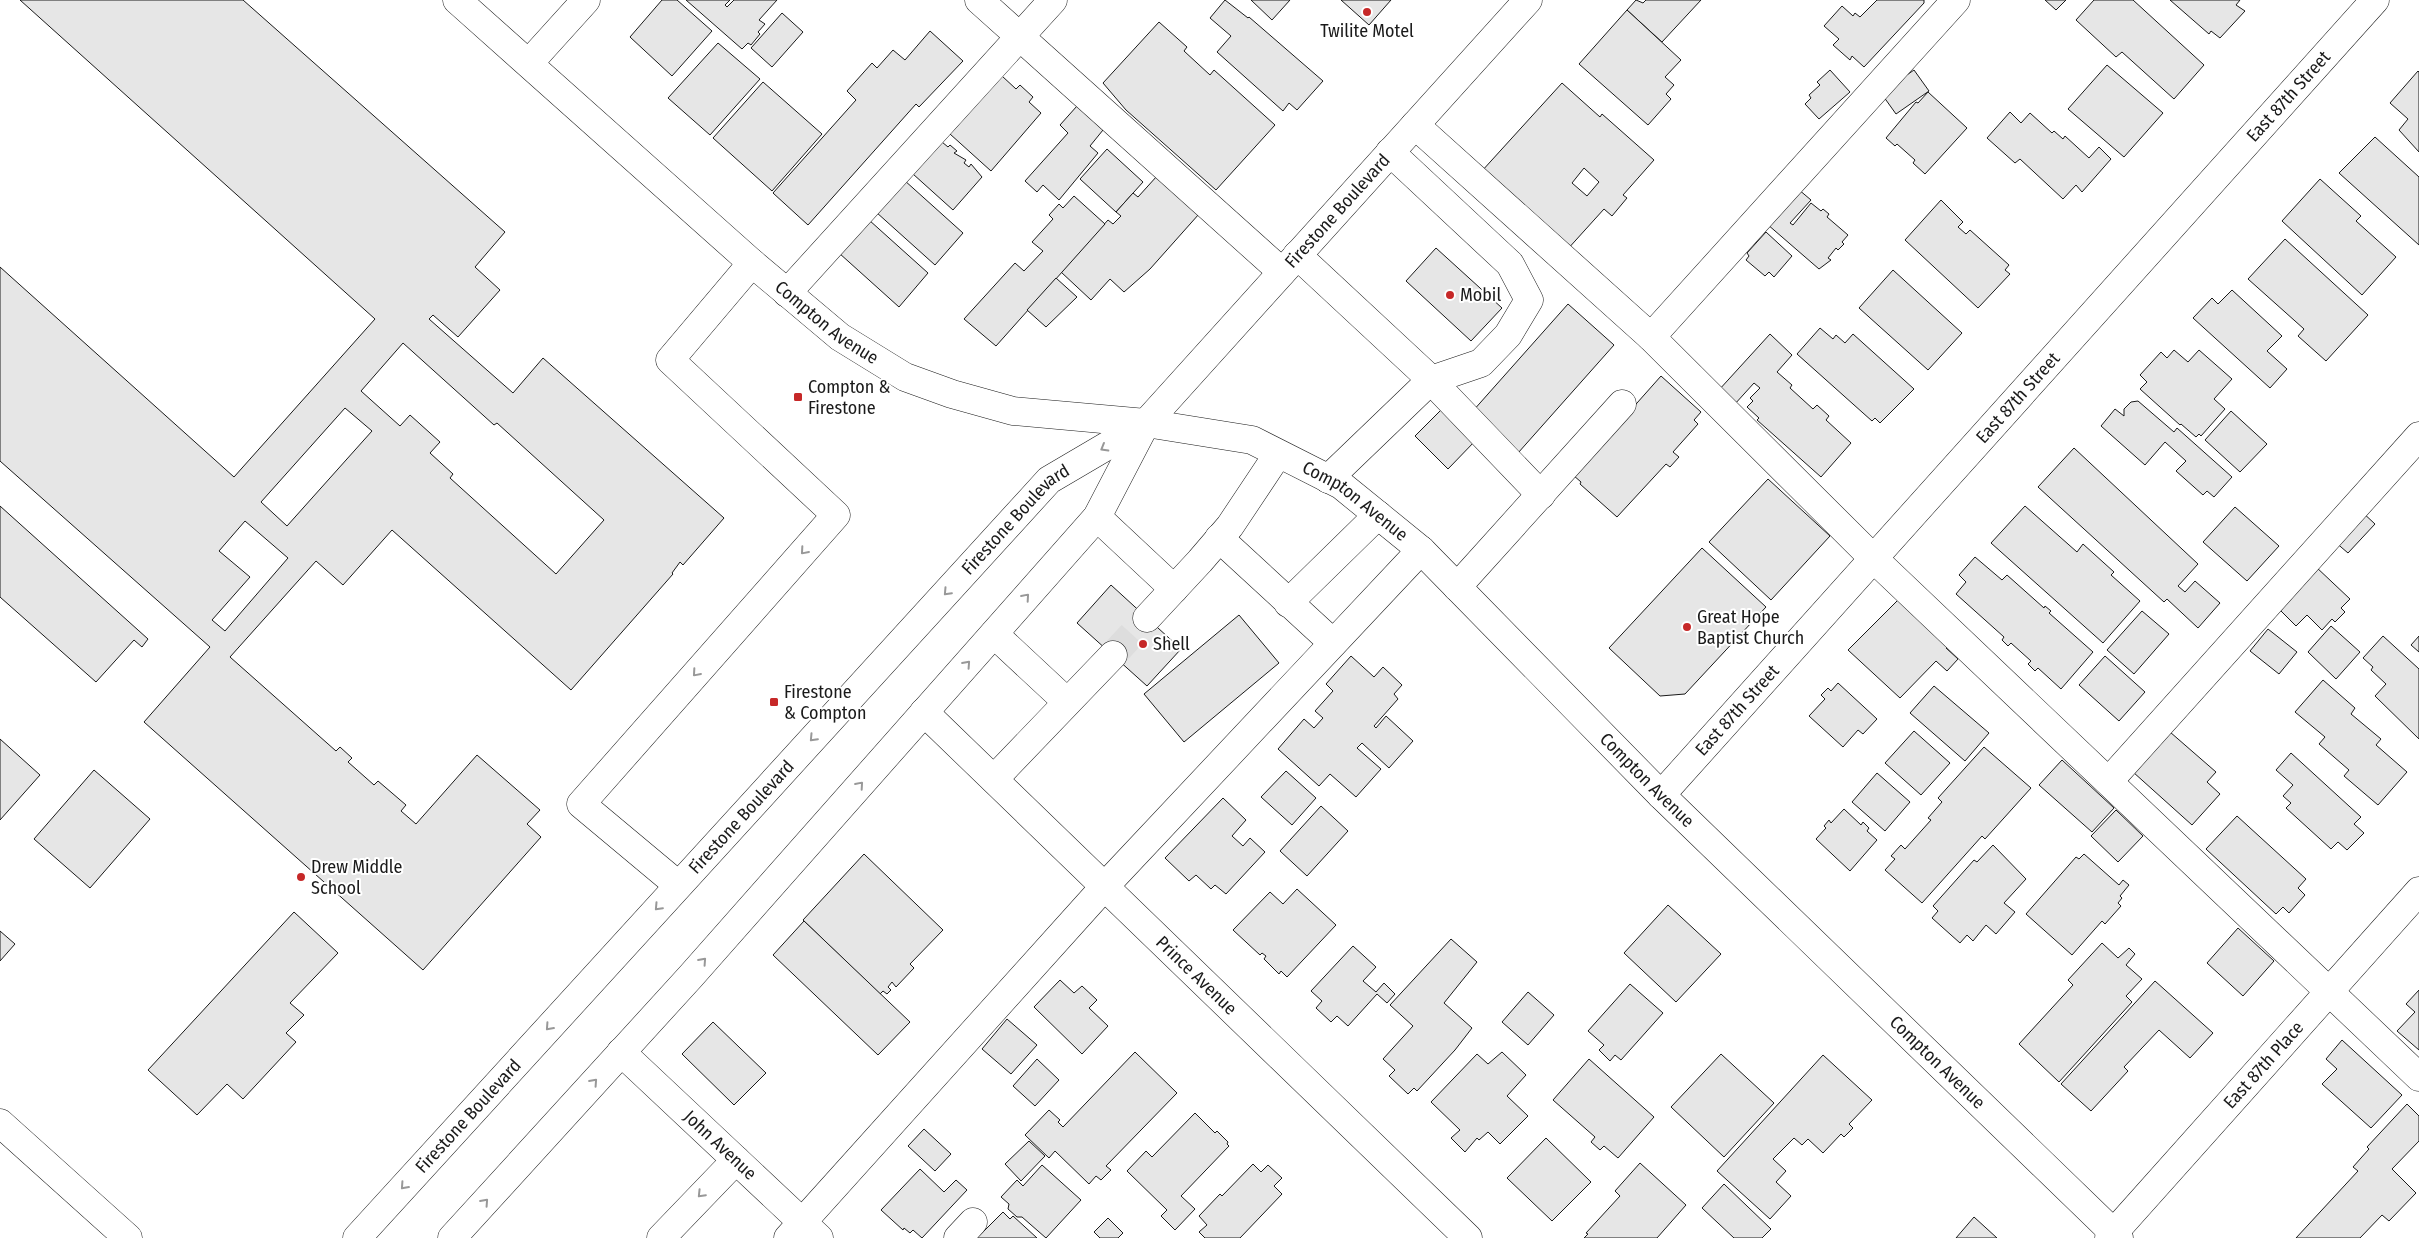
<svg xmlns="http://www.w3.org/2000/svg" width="2419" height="1238" font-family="'Fira Sans Condensed',sans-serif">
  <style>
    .building { fill: #e6e6e6; stroke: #1a1a1a; fill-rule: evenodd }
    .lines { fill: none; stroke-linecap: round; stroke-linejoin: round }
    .minor-tunnel { stroke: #ddd; stroke-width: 28; stroke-dasharray: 28 14; stroke-linecap: butt }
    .minor-casing { stroke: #1a1a1a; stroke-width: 29 }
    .major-casing { stroke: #1a1a1a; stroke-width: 29 }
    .minor { stroke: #fff; stroke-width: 28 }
    .major { stroke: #fff; stroke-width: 28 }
    .oneway { stroke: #989898 }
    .poi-dot { fill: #c62828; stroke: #fff; stroke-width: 2 }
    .labels { text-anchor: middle; stroke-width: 4; stroke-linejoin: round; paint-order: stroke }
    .poi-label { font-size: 18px; fill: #1a1a1a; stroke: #fff; text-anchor: start }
    .street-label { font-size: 18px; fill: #1a1a1a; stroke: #fff }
  </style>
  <rect width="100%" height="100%" fill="#fff"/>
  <!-- building -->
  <g class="building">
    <path d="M20 0H243L505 232 475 267 500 290 458 337 433 315 429 319 513 393 543 358 724 518 683 565 680 562 672 573 673 574 571 690 392 530 343 585 316 561 230 657 336 751 340 747 352 758 348 762 374 785 378 781 406 805 401 811 416 824 477 755 540 810 527 824 541 837 423 970 144 722 210 647 0 461V267L234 477 375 319ZM403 343 494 425 497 423 604 520 556 574 450 478 453 474 430 453 440 442 410 415 400 426 361 391ZM345 408 372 431 287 526 261 502ZM245 521 288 558 225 631 212 620 250 577 219 551Z"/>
    <path d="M662 0H677L712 31 672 76 630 37Z"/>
    <path d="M686 0H730L725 5 727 7 734 0H777L759 20 765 24 758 32 760 34 751 45 748 43 742 49Z"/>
    <path d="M1225 0 1248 18 1249 17 1323 81 1297 110 1289 103 1283 111 1217 52 1231 36 1210 18Z"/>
    <path d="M1251 0H1290L1272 20Z"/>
    <path d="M1341 0H1391L1369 25Z"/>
    <path d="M1636 0 1643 3 1646 0H1701L1662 42 1627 10Z"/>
    <path d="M1877 0H1924V3L1864 67 1852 56 1850 60 1833 45 1839 39 1824 26 1842 6 1853 16 1855 13 1860 17Z"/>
    <path d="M2045 0H2066L2056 10Z"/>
    <path d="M2094 0H2133L2204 65 2174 99 2122 52 2116 57 2076 20Z"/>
    <path d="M2170 0H2240L2236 5 2245 11 2220 38 2211 31 2209 34Z"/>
    <path d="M1627 10 1681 60 1665 77 1674 85 1666 94 1671 99 1648 125 1579 64Z"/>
    <path d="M782 13 803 32 772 67 751 48Z"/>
    <path d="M1159 22 1187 47 1184 51 1210 75 1214 70 1275 125 1216 190 1126 110 1103 83Z"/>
    <path d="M930 31 963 61 919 107 916 104 808 225 773 193 856 100 847 91 872 63 877 68 893 50 905 60Z"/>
    <path d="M718 43 760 79 710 135 668 98Z"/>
    <path d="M2107 65 2163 113 2124 157 2068 109Z"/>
    <path d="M1830 70 1850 92 1819 119 1805 104 1811 98 1809 95 1820 85 1817 82Z"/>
    <path d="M1914 70 1929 91 1896 114 1881 93Z"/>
    <path d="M2418 71 2419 72V152L2399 130 2408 119 2390 103Z"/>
    <path d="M1002 76 1016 89 1020 85 1033 97 1029 102 1041 113 991 171 950 134Z"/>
    <path d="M763 82 822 134 772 191 713 138Z"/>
    <path d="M1562 83 1600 117 1602 114 1654 160 1623 195 1627 198 1612 216 1604 209 1566 251 1481 172ZM1584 168 1599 182 1587 196 1572 183Z"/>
    <path d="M1928 92 1967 128 1925 174 1913 163 1915 160 1897 144 1895 146 1886 138 1916 102 1918 103Z"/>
    <path d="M1077 106 1103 130 1090 146 1098 153 1059 200 1043 185 1037 192 1025 181 1068 133 1060 125Z"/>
    <path d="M2010 112 2021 123 2030 113 2052 133 2054 131 2063 139 2065 136 2089 158 2099 147 2111 159 2082 192 2076 185 2063 199 2020 159 2015 163 1987 138Z"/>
    <path d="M2375 137 2419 177V245L2339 173Z"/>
    <path d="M942 142 948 147 950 145 957 151 954 153 966 160 964 163 969 167 971 164 982 177 953 210 913 174Z"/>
    <path d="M1107 149 1143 182 1116 212 1080 179Z"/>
    <path d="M1157 176 1199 214 1150 269 1124 292 1110 279 1091 300 1061 272 1108 220 1113 224 1121 216 1116 212 1133 193 1138 197Z"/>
    <path d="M2320 179 2361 216 2356 221 2396 257 2362 295 2282 221Z"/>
    <path d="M904 180 963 233 935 265 876 212Z"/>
    <path d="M1798 189 1811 200 1790 223 1793 225 1811 203 1821 211 1823 209 1829 214 1827 217 1848 235 1842 242 1844 244 1838 250 1836 248 1828 258 1831 260 1819 269 1767 224Z"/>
    <path d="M1074 196 1105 224 996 346 964 319 1015 263 1024 271 1043 251 1032 242 1053 219 1049 215 1059 204 1063 208Z"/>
    <path d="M1941 200 1963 222 1958 227 1966 234 1970 230 2009 265 2005 270 2010 274 1978 308 1905 240Z"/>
    <path d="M869 220 928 273 899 307 839 253Z"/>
    <path d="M1766 232 1792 256 1774 277 1769 272 1765 276 1746 260 1749 256 1747 253Z"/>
    <path d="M2285 239 2368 315 2326 361 2298 336 2304 329 2248 279Z"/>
    <path d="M1436 248 1502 308 1471 341 1406 281Z"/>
    <path d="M1893 270 1962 333 1928 370 1859 308Z"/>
    <path d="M1056 278 1077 297 1046 327 1027 310Z"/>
    <path d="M2232 290 2282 336 2267 351 2287 369 2270 388 2193 318 2212 298 2218 304Z"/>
    <path d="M1568 304 1614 345 1518 453 1472 412Z"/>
    <path d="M1820 328 1833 339 1836 335 1845 343 1853 334 1914 389 1880 423 1875 418 1872 421 1797 354Z"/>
    <path d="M1770 334 1792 355 1777 372 1792 385 1790 388 1813 409 1817 405 1829 416 1826 420 1851 443 1821 477 1757 420 1759 418 1747 407 1753 401 1750 398 1760 388 1754 383 1734 405 1718 391Z"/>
    <path d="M2174 350 2188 362 2199 350 2232 379 2214 399 2225 409 2201 436 2199 434 2196 437 2181 424 2180 425 2140 389 2147 382 2140 375 2161 352 2167 358Z"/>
    <path d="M1661 376 1701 412 1694 420 1698 424 1673 452 1679 457 1670 467 1666 464 1617 517 1580 484 1581 482 1573 475Z"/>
    <path d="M2138 401 2174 432 2177 428 2232 477 2214 497 2207 491 2203 495 2176 471 2186 461 2165 442 2145 465 2101 426 2115 409 2124 416V409L2131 402Z"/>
    <path d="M1443 408 1476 440 1448 469 1415 436Z"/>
    <path d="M2231 411 2267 444 2240 472 2205 440Z"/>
    <path d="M2074 448 2198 564 2178 586 2185 592 2195 581 2220 603 2198 628 2167 599 2164 602 2038 487Z"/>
    <path d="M1768 479 1830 536 1771 600 1709 542Z"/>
    <path d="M0 506 148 639 142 647 134 640 96 682 0 597Z"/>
    <path d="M2025 506 2077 552 2083 544 2114 572 2111 575 2140 601 2103 643 1991 543Z"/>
    <path d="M2235 507 2279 546 2247 581 2203 542Z"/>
    <path d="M2361 511 2375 524 2348 553 2334 541Z"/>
    <path d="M1702 548 1766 607 1685 694 1660 696 1609 648Z"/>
    <path d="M1975 557 2002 580 2007 575 2044 608 2045 606 2051 611 2049 613 2093 652 2061 689 2038 668 2035 671 2028 664 2031 661 2011 643 2008 646 2002 640 2004 637 1956 594 1966 582 1959 575Z"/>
    <path d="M2315 566 2350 599 2341 608 2345 612 2335 622 2332 619 2322 630 2307 615 2296 626 2276 606Z"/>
    <path d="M1111 585 1181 649 1147 686 1077 623Z"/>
    <path d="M1899 599 1949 645 1946 648 1958 659 1947 671 1936 661 1900 698 1848 650Z"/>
    <path d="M2142 611 2169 634 2134 674 2107 650Z"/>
    <path d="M1239 615 1279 663 1184 742 1144 694Z"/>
    <path d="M2331 626 2360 652 2336 679 2308 652Z"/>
    <path d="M2268 629 2297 652 2279 674 2250 651Z"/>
    <path d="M2383 636 2419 669V739L2375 696 2386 684 2371 670 2373 667 2363 658Z"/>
    <path d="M2419 636V652L2411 645Z"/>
    <path d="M1351 656 1374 677 1383 667 1402 685 1394 694 1398 699 1374 726 1376 728 1386 716 1413 741 1389 768 1362 743 1357 748 1381 769 1356 797 1330 774 1319 786 1278 749 1304 719 1314 728 1323 718 1315 711 1333 691 1326 684Z"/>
    <path d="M2105 656 2145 692 2119 721 2079 685Z"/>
    <path d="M2323 680 2355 708 2351 714 2381 739 2376 745 2407 772 2378 805 2344 776 2349 770 2319 744 2325 737 2295 712Z"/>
    <path d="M1838 683 1877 719 1863 734 1858 730 1843 747 1809 716 1825 699 1821 695 1828 688 1831 691Z"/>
    <path d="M1934 686 1989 733 1965 761 1910 713Z"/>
    <path d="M1914 731 1950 763 1921 795 1885 763Z"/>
    <path d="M2170 732 2216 772 2207 782 2220 794 2192 825 2133 772Z"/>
    <path d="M0 739 40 775 0 820Z"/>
    <path d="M1984 747 2031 788 1985 839 1982 836 1922 903 1885 870 1895 859 1891 856 1901 845 1905 849 1931 820 1928 818 1942 802 1938 798Z"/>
    <path d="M2291 753 2361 817 2354 824 2364 833 2347 850 2338 842 2331 849 2286 808 2291 803 2283 796 2293 785 2276 770Z"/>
    <path d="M2062 760 2114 808 2092 832 2039 785Z"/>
    <path d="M94 770 150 819 90 888 34 839Z"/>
    <path d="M1286 771 1316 798 1292 825 1261 797Z"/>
    <path d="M1877 773 1910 802 1885 831 1852 802Z"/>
    <path d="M1223 798 1246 820 1232 836 1243 846 1250 838 1265 852 1226 894 1215 885 1211 889 1196 875 1189 881 1165 858Z"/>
    <path d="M1321 806 1348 831 1307 876 1280 851Z"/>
    <path d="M1844 809 1861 825 1863 822 1869 828 1867 831 1877 840 1850 871 1816 839 1826 828 1824 826 1829 820 1831 823Z"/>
    <path d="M2116 810 2143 836 2118 862 2091 836Z"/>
    <path d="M2237 816 2306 879 2298 888 2305 895 2289 913 2283 907 2276 914 2206 849Z"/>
    <path d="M1993 845 2026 879 2004 903 2015 912 1996 934 1986 925 1973 941 1967 935 1960 943 1932 918 1938 911 1933 906 1974 860 1977 862Z"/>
    <path d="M864 854 943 930 910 964 914 968 896 987 892 982 888 987 891 990 887 994 883 991 880 994 803 920Z"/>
    <path d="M2084 854 2119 885 2123 880 2129 885 2120 896 2122 898 2118 903 2121 906 2105 924 2102 921 2072 955 2026 914 2076 857 2079 859Z"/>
    <path d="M1297 889 1336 925 1287 977 1281 971 1279 974 1264 959 1266 956 1262 953 1260 955 1233 930 1270 892 1283 904Z"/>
    <path d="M1668 905 1721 954 1676 1002 1624 953Z"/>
    <path d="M294 912 338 953 290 1003 304 1015 286 1033 296 1042 243 1099 227 1084 197 1115 148 1070Z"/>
    <path d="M804 921 910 1022 878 1055 773 955Z"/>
    <path d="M2238 928 2274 961 2243 996 2207 963Z"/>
    <path d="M0 931 15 944 0 961Z"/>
    <path d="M1451 939 1477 962 1444 1003 1472 1028 1455 1050 1417 1091 1414 1088 1408 1094 1389 1076 1395 1070 1383 1059 1413 1026 1390 1005Z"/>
    <path d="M2102 943 2118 958 2129 948 2135 954 2126 965 2142 979 2126 996 2132 1002 2059 1082 2019 1044 2073 985 2068 980Z"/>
    <path d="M1353 946 1376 967 1363 981 1376 992 1384 983 1395 994 1387 1003 1377 994 1348 1026 1337 1016 1331 1022 1316 1008 1322 1001 1311 991Z"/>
    <path d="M1060 980 1074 993 1082 986 1097 1000 1089 1008 1108 1026 1082 1054 1034 1007Z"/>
    <path d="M2155 981 2213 1033 2190 1058 2159 1030 2124 1067 2128 1071 2091 1111 2061 1084Z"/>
    <path d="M1630 984 1663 1013 1621 1060 1615 1055 1610 1061 1599 1050 1604 1045 1588 1031Z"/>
    <path d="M2419 990V1050L2397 1031 2415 1012 2406 1004Z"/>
    <path d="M1528 992 1554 1015 1528 1045 1502 1022Z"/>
    <path d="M1007 1019 1037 1045 1011 1074 982 1049Z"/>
    <path d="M713 1022 766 1073 734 1105 682 1054Z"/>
    <path d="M2342 1040 2402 1095 2371 1128 2322 1084 2337 1069 2326 1059Z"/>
    <path d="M1135 1052 1177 1093 1106 1166 1111 1170 1101 1180 1096 1176 1089 1184 1055 1151 1049 1158 1025 1135 1049 1110 1060 1120 1058 1122 1063 1127Z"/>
    <path d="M1502 1052 1526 1075 1507 1096 1528 1116 1500 1144 1488 1132 1479 1140 1477 1138 1465 1152 1451 1138 1460 1130 1431 1102 1477 1054 1488 1064Z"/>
    <path d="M1721 1054 1774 1103 1724 1157 1671 1107Z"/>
    <path d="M1823 1055 1872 1100 1849 1124 1853 1128 1844 1137 1841 1134 1823 1153 1808 1139 1802 1145 1794 1138 1773 1159 1786 1171 1776 1182 1791 1196 1770 1219 1717 1171Z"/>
    <path d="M1037 1059 1059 1080 1035 1106 1013 1086Z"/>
    <path d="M1589 1059 1654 1117 1618 1158 1604 1146 1600 1150 1591 1142 1595 1137 1553 1100Z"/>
    <path d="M2407 1104 2419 1116V1141L2392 1169 2416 1193 2389 1221 2382 1215 2360 1238H2296L2358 1171 2353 1167 2369 1149 2367 1147Z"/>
    <path d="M1195 1113 1215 1133 1217 1131 1228 1142 1227 1144 1229 1146 1181 1196 1195 1209 1175 1230 1161 1216 1167 1210 1127 1171 1146 1151 1152 1157Z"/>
    <path d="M924 1129 951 1154 935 1171 908 1146Z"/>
    <path d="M1546 1138 1591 1182 1552 1221 1507 1178Z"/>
    <path d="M1029 1141 1045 1156 1021 1181 1005 1164Z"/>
    <path d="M1640 1163 1686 1205 1657 1238H1584L1588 1234 1586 1233 1620 1196 1615 1191Z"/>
    <path d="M1253 1164 1261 1172 1268 1165 1282 1178 1274 1186 1282 1194 1240 1238H1205L1199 1232 1207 1225 1199 1216 1220 1194 1222 1196Z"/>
    <path d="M1042 1165 1081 1200 1046 1238 1022 1217H1017L1008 1209 1009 1204 1001 1197 1017 1180 1023 1186Z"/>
    <path d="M920 1169 944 1192 956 1180 967 1190 922 1238 913 1230 910 1233 904 1228 903 1230 881 1210Z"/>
    <path d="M1724 1184 1771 1229 1762 1238H1734L1702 1208Z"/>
    <path d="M1003 1212 1010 1219 1013 1216 1037 1238H962L973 1227 981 1234Z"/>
    <path d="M1974 1217 1997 1238H1956Z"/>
    <path d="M1108 1218 1123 1233 1118 1238H1100L1094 1232Z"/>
  </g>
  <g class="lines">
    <!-- minor-tunnel -->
    <path class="minor-tunnel" d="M1113 655 1147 618"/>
    <!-- minor casing -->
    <g class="minor-casing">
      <g id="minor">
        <path d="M979 0 1282 272"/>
        <path d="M529 63 586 0"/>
        <path d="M1415 125 1651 337 1873 558 2419 1077"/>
        <path d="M1297 255 1425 374 1541 495"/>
        <path d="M787 293 1053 0"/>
        <path d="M1651 337 1956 0"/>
        <path d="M1328 479 1431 380 1481 363 1508 335 1529 300 1510 264 1390 152"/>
        <path d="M1097 517 1174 589"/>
        <path d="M1219 538 1333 643"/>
        <path d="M1457 587 1622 404"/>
        <path d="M1288 603 1378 515"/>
        <path d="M1147 618 1200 561 1230 526 1278 454"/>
        <path d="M994 634 1067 702"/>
        <path id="s1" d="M924 712 1468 1238"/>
        <path d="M994 779 1113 655"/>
        <path d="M2109 781 2419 436"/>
        <path id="s2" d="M1661 795 2375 0"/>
        <path d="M678 885 581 804 836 515 670 360 752 263"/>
        <path id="s3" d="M621 1052 819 1238"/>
        <path d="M0 1123 128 1238"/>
        <path d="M661 1238 736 1160"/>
        <path d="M788 1238 1105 886 1421 550"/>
        <path d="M958 1238 973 1222"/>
        <path id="s4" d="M2109 1238 2419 891"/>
      </g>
    </g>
    <!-- major casing -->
    <g class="major-casing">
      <g id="major">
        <path id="s5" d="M457 0 752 263 840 337 905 377 952 394 1013 411 1146 423 1252 440 1341 485 1421 550 1661 795 2119 1238"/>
        <path id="s6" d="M357 1238 1049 480 1146 423"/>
        <path id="s7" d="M452 1238 691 976 1097 517 1146 423 1528 0"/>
      </g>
    </g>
    <!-- minor -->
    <use href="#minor" class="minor"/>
    <!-- major -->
    <use href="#major" class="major"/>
  </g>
  <!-- one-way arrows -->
  <defs><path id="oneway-chevron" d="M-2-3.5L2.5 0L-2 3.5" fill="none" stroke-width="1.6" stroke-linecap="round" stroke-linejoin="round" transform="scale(1.25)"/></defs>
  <g class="oneway">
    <use href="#oneway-chevron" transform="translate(1104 448) rotate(150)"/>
    <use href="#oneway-chevron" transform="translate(804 551) rotate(131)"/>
    <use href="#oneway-chevron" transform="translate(947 592) rotate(133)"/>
    <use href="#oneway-chevron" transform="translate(1026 597) rotate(-49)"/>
    <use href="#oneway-chevron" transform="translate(967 664) rotate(-48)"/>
    <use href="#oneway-chevron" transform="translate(696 673) rotate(131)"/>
    <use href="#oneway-chevron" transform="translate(813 738) rotate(133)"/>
    <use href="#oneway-chevron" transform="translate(860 785) rotate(-49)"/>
    <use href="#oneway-chevron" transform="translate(658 907) rotate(133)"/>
    <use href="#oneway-chevron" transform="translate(703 961) rotate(-48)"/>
    <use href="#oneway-chevron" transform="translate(549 1027) rotate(132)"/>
    <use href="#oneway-chevron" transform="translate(594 1082) rotate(-48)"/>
    <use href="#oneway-chevron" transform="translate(404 1186) rotate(132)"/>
    <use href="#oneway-chevron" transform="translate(701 1194) rotate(134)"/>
    <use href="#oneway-chevron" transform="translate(485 1202) rotate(-48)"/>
  </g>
  <!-- markers -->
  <g class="poi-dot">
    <circle cx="1367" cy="12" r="5"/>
    <circle cx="1450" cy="295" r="5"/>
    <rect x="793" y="392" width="10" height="10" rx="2.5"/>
    <circle cx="1687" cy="627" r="5"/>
    <circle cx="1143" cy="644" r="5"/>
    <rect x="769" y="697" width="10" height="10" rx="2.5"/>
    <circle cx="301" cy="877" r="5"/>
  </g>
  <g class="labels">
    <!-- poi labels -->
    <g class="poi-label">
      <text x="1367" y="37" text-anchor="middle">Twilite Motel</text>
      <text x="1460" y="301">Mobil</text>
      <text x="808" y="393">Compton &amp;<tspan x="808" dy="21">Firestone</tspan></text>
      <text x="1697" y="623">Great Hope<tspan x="1697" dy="21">Baptist Church</tspan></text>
      <text x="1153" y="650">Shell</text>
      <text x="784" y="698">Firestone<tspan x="784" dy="21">&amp; Compton</tspan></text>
      <text x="311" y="873">Drew Middle<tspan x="311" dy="21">School</tspan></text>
    </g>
    <!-- street labels -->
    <g class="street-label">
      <text dy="6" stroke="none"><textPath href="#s2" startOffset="939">East 87th Street</textPath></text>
      <text dy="6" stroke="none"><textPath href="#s7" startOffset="1359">Firestone Boulevard</textPath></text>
      <text dy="6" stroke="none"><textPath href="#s5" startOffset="491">Compton Avenue</textPath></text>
      <text dy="6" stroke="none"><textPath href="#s2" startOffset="534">East 87th Street</textPath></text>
      <text dy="6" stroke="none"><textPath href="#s5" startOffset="1061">Compton Avenue</textPath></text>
      <text dy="6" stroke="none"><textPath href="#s6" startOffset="975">Firestone Boulevard</textPath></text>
      <text dy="6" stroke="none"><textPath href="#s2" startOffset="114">East 87th Street</textPath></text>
      <text dy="6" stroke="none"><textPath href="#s5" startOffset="1466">Compton Avenue</textPath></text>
      <text dy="6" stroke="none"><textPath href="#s6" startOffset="570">Firestone Boulevard</textPath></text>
      <text dy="6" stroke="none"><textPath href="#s1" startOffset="379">Prince Avenue</textPath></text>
      <text dy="6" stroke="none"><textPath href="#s5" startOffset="1871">Compton Avenue</textPath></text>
      <text dy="6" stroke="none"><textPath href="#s4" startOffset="232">East 87th Place</textPath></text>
      <text dy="6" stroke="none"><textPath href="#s6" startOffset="165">Firestone Boulevard</textPath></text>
      <text dy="6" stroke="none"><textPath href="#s3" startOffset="136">John Avenue</textPath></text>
    </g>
  </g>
</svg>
